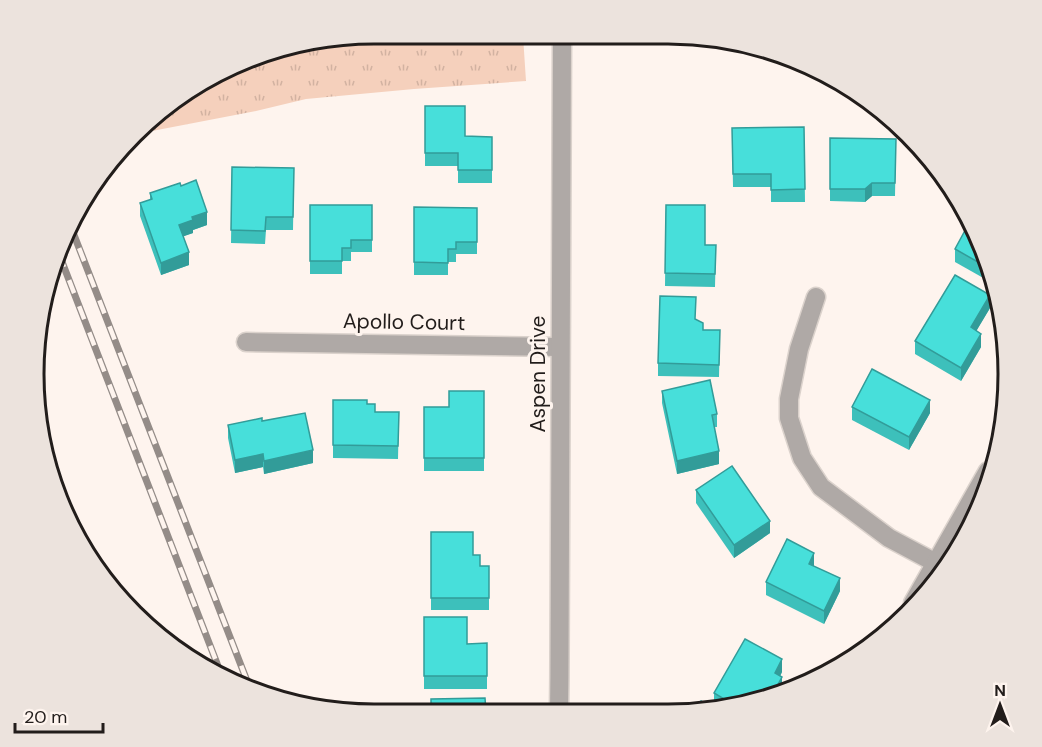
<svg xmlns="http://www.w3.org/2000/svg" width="1042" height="747" font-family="'DM Sans',sans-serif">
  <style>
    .park { fill: url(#park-tufts) }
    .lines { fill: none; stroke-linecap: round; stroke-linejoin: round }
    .minor-casing { stroke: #dbd2cc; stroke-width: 21 }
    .minor { stroke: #afa9a6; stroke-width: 18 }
    .rail-casing { stroke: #948c88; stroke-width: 7 }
    .rail { stroke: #fef4ee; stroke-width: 4.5; stroke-dasharray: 14; stroke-linecap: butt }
    .wall { fill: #3dc0bb }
    .shaded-wall { fill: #329c99 }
    .building { fill: #47dfda; stroke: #329c99; stroke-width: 1.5 }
    .labels { text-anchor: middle; stroke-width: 6; stroke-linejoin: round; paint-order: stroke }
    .street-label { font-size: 21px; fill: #221d1b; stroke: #fef4ee }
    .rim { fill: none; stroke: #221d1b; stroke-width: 3 }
  </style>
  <defs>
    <pattern id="park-tufts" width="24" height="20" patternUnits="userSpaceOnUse" patternTransform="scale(1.5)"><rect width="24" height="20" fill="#f5d0bc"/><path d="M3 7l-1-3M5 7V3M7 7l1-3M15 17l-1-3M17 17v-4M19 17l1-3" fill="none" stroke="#d2b2a1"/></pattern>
  </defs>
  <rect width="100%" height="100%" fill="#fef4ee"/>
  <!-- park -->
  <path class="park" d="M374 33 523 36 526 81 414 89 306 99 256 111 152 131 131 137 185 90 285 45Z"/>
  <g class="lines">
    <!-- minor casing -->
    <g class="minor-casing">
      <g id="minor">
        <path d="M816 297 799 349 789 399V418L802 458 821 487 889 538 936 563"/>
        <path d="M246 342 560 347"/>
        <path d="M913 603 988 471"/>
        <path d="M559 712C562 487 560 262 562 36"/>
      </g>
    </g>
    <!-- minor -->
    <use href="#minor" class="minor"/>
    <!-- rail casing -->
    <g class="rail-casing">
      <g id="rail">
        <path d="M69 222 249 686"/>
        <path d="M59 254 223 679"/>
      </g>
    </g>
    <!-- rail -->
    <use href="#rail" class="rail"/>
  </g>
  <!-- wall -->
  <g class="wall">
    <path d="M425 106 465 136 492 137V183H458V166H425Z"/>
    <path d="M804 127 805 202H771V187H733L732 128Z"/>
    <path d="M830 138 896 139 895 196H872L865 202 830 201Z"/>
    <path d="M232 167 294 168 293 230H266L265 244 231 243Z"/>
    <path d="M181 186 207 225 193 230V233L183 236 189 265 161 275 140 216V203L150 200V193Z"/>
    <path d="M310 205H372V252H351V261H342V274H310Z"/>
    <path d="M666 205 705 245H716L715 287 665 286Z"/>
    <path d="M414 207 477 208V254H456V262H448V275H414Z"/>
    <path d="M955 249 991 264 994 284 955 262Z"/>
    <path d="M990 308 976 331 981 347 961 381 915 354V341Z"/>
    <path d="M696 320 703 330H720L719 377 658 376V363Z"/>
    <path d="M484 391V471H424V407H449Z"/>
    <path d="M662 391 717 414V427H714L719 464 677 474 662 403Z"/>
    <path d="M333 400 367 404 375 412H399L398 459 333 458Z"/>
    <path d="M852 407 930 413 909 450 852 420Z"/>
    <path d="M262 421 313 463 264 474 263 467 235 473 228 438V425Z"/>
    <path d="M696 490 770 533 734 558 696 503Z"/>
    <path d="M431 532 473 555 480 566H489V610H431Z"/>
    <path d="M814 566 840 591 824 624 766 595V582Z"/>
    <path d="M424 617 467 644 487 643V689H424Z"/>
    <path d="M782 672 780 676 782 690 720 709 714 706V693Z"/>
  </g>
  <!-- shaded-wall -->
  <g class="shaded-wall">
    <path d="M872 183V196L865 202V189Z"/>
    <path d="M207 212V225L193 230V233L179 238V225L192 217Z"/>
    <path d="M189 252V265L161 275V263Z"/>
    <path d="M990 295V308L971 340V327Z"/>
    <path d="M981 334V347L961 381V368Z"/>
    <path d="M930 400V413L909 450V437Z"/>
    <path d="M313 450V463L264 474V461Z"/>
    <path d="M719 451V464L677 474V461Z"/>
    <path d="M263 454V467L235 473V460Z"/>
    <path d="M770 521V533L734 558V545Z"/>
    <path d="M814 553V566L809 577V564Z"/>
    <path d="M840 578V591L824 624V611Z"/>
    <path d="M782 659V672L775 686V673Z"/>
    <path d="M782 677V690L776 692V688Z"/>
  </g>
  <!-- building -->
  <g class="building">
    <path d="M425 106H465V136L492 137V170H458V153H425Z"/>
    <path d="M804 127 805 189 771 190V174H733L732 128Z"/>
    <path d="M830 138 896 139 895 183H872L865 189H830Z"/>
    <path d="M232 167 294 168 293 217H266L265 231 231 230Z"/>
    <path d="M196 180 207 212 192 217 193 220 179 225 189 252 161 263 140 203 152 199 150 193 180 183 181 186Z"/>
    <path d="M310 205H372V240H351V248H342V261H310Z"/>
    <path d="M666 205H705V245H716L715 274 665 273Z"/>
    <path d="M414 207 477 208V242H456V249H448V263L414 262Z"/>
    <path d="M968 225 991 264 992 270 955 249Z"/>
    <path d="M955 275 990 295 971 327 981 334 961 368 915 341Z"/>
    <path d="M660 296 696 297 695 319 703 323V330H720L719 365 658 363Z"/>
    <path d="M872 369 930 400 909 437 852 407Z"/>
    <path d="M710 380 717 414 712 415 719 451 677 461 662 391Z"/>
    <path d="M449 391H484V458H424V407H449Z"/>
    <path d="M333 400H367V404H375V412H399L398 446 333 445Z"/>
    <path d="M305 413 313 450 264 461 263 454 235 460 228 425 262 418V421Z"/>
    <path d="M732 466 770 521 734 545 696 490Z"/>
    <path d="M431 532H473V555H480V566H489V598H431Z"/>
    <path d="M787 539 814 553 809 564 840 578 824 611 766 582Z"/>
    <path d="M424 617H467V644L487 643V676H424Z"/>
    <path d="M745 639 782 659 775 673 782 677 776 688 780 691 734 705 714 693Z"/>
    <path d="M485 698 486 712 431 713V699Z"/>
    <path d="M701 701 717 710 713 711H696Z"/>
  </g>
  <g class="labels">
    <!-- street labels -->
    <g class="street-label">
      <text transform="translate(404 322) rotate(1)" y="7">Apollo Court</text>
      <text transform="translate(538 374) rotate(-90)" y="7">Aspen Drive</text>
    </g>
  </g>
  <!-- crop -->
  <path d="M0 0H1042V747H0ZM374 44H668A330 330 0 0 1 998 374V374A330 330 0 0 1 668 704H374A330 330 0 0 1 44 374V374A330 330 0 0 1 374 44Z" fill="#ece3dd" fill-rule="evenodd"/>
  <path class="rim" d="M374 44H668A330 330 0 0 1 998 374V374A330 330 0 0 1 668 704H374A330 330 0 0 1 44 374V374A330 330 0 0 1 374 44Z"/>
  <!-- north arrow -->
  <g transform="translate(1000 705)" stroke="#fef4ee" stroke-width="4.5" paint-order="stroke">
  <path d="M0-4.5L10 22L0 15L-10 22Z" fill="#221d1b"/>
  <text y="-9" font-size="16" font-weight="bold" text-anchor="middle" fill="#221d1b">N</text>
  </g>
  <!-- scale -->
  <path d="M15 723v9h88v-9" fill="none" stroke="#221d1b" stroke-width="3"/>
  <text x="24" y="723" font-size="18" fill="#221d1b" stroke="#fef4ee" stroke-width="4.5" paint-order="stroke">20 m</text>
</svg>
